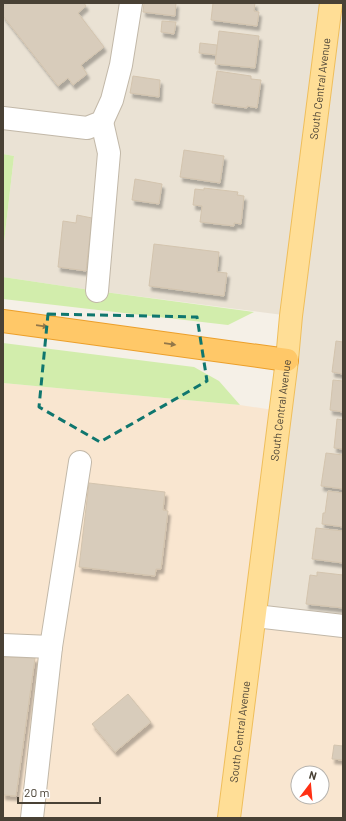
<svg xmlns="http://www.w3.org/2000/svg" width="346" height="821" font-family="Barlow,sans-serif">
  <style>
    .residential { fill: #eae2d4 }
    .commercial { fill: #f9e6d0; fill-rule: evenodd }
    .green { fill: #d2edac }
    .building { fill: #d8ccbb; stroke: #d3c4ae; filter: url(#shadow) }
    .lines { fill: none; stroke-linecap: round; stroke-linejoin: round }
    .minor-casing { stroke: #c2b8a8; stroke-width: 24 }
    .major-casing { stroke: #efbe5b; stroke-width: 24 }
    .highway-casing { stroke: #ec9f2a; stroke-width: 24 }
    .minor { stroke: #fff; stroke-width: 22 }
    .major { stroke: #ffde96; stroke-width: 22 }
    .highway { stroke: #ffc868; stroke-width: 22 }
    .oneway { fill: #927749 }
    .marked { fill: none; stroke: #0f766e; stroke-width: 3; stroke-dasharray: 8 5; stroke-linejoin: round }
    .labels { text-anchor: middle; stroke-width: 4; stroke-linejoin: round; paint-order: stroke }
    .street-label { font-size: 11px; fill: #494135; stroke: #fff }
  </style>
  <defs>
    <filter id="shadow"><feDropShadow dx="2.5" dy="4.5" stdDeviation="1" flood-color="#0004"/></filter>
  </defs>
  <rect width="100%" height="100%" fill="#f5f0e7"/>
  <!-- residential -->
  <path class="residential" d="M3 3H343V626L255 616 291 316 97 291 3 277V251L14 156 3 154Z"/>
  <!-- commercial -->
  <path class="commercial" d="M3 383 240 405 280 411 255 616 343 626V818H3ZM298 773H322V797H298Z"/>
  <!-- green -->
  <g class="green">
    <path d="M3 154 14 156 3 251Z"/>
    <path d="M3 277 97 291 254 312 228 325 3 299Z"/>
    <path d="M3 343 194 367 219 381 240 405 3 383Z"/>
  </g>
  <!-- building -->
  <g class="building">
    <path d="M3 3H84L86 6 78 13 104 47 81 65 87 74 73 85 68 78 58 86 3 16Z"/>
    <path d="M144 3H176L175 16 143 12Z"/>
    <path d="M213 3H255L254 11 259 12 257 26 211 20Z"/>
    <path d="M162 21 176 22 174 34 161 32Z"/>
    <path d="M219 31 259 36 255 68 215 64Z"/>
    <path d="M200 43 217 45 216 55 199 53Z"/>
    <path d="M217 71 251 76V79L261 80 257 108 247 106V108L212 103Z"/>
    <path d="M133 76 160 80 159 97 130 93Z"/>
    <path d="M184 150 224 156 220 183 180 177Z"/>
    <path d="M135 179 162 184 159 204 132 200Z"/>
    <path d="M204 188 238 192 237 195 244 196 241 224 234 223V226L200 222 202 206 193 205 195 189 204 190Z"/>
    <path d="M77 215 92 218 86 271 58 267 63 221 76 223Z"/>
    <path d="M154 244 219 252 217 272 227 273 224 296 149 286Z"/>
    <path d="M336 341 343 342V374L332 372Z"/>
    <path d="M333 380 343 381V380V412L330 410Z"/>
    <path d="M337 419 343 420V452V449L334 448Z"/>
    <path d="M326 453 343 455V489L321 486Z"/>
    <path d="M89 483 165 492 163 510 168 511 161 569H156L155 576 79 567Z"/>
    <path d="M328 491 343 493V527L322 524 323 513H325Z"/>
    <path d="M316 528 343 531V563L312 559Z"/>
    <path d="M317 572 343 575V608L306 604 310 575 317 576Z"/>
    <path d="M3 657 35 658 16 796 3 795Z"/>
    <path d="M128 694 151 722 115 752 92 724Z"/>
    <path d="M334 745 343 746V760L332 759Z"/>
  </g>
  <g class="lines">
    <!-- minor casing -->
    <g class="minor-casing">
      <g id="minor">
        <path d="M3 118 87 128 102 122 112 100 121 65 131 3"/>
        <path d="M97 291 109 153 102 122"/>
        <path d="M255 616 343 626"/>
        <path d="M3 645 51 647"/>
        <path d="M32 818 51 647 80 462"/>
      </g>
    </g>
    <!-- major casing -->
    <g class="major-casing">
      <g id="major">
        <path id="s1" d="M229 818 287 360 291 316 331 3"/>
      </g>
    </g>
    <!-- highway casing -->
    <g class="highway-casing">
      <path id="highway" d="M3 321 287 360"/>
    </g>
    <!-- minor -->
    <use href="#minor" class="minor"/>
    <!-- major -->
    <use href="#major" class="major"/>
    <!-- highway -->
    <use href="#highway" class="highway"/>
  </g>
  <!-- one-way arrows -->
  <defs><path id="oneway-solid" d="M-6-.8H1V-3.2L6.5 0L1 3.2V.8H-6Z"/></defs>
  <g class="oneway">
    <use href="#oneway-solid" transform="translate(42 326) rotate(8)"/>
    <use href="#oneway-solid" transform="translate(170 344) rotate(8)"/>
  </g>
  <!-- marked area -->
  <path class="marked" d="M48 314 197 317 207 381 100 442 39 407Z"/>
  <g class="labels">
    <!-- street labels -->
    <g class="street-label">
      <text dy="4" stroke="none"><textPath href="#s1" startOffset="735">South Central Avenue</textPath></text>
      <text dy="4" stroke="none"><textPath href="#s1" startOffset="411">South Central Avenue</textPath></text>
      <text dy="4" stroke="none"><textPath href="#s1" startOffset="87">South Central Avenue</textPath></text>
    </g>
  </g>
  <!-- border -->
  <rect width="346" height="821" fill="none" stroke="#494135" stroke-width="8"/>
  <!-- north arrow -->
  <g transform="translate(310 785) rotate(16)"><circle r="19" fill="#ffffff" stroke="#b6b3ae"/>
  <path d="M0-3L7 15L0 10L-7 15Z" fill="#ff3014"/>
  <text y="-6" font-size="11" font-weight="bold" text-anchor="middle" fill="#494135">N</text>
  </g>
  <!-- scale -->
  <path d="M18 797v6h82v-6" fill="none" stroke="#494135" stroke-width="2"/>
  <text x="24" y="797" font-size="12" fill="#494135" stroke="#ffffff" stroke-width="3" paint-order="stroke">20 m</text>
</svg>
